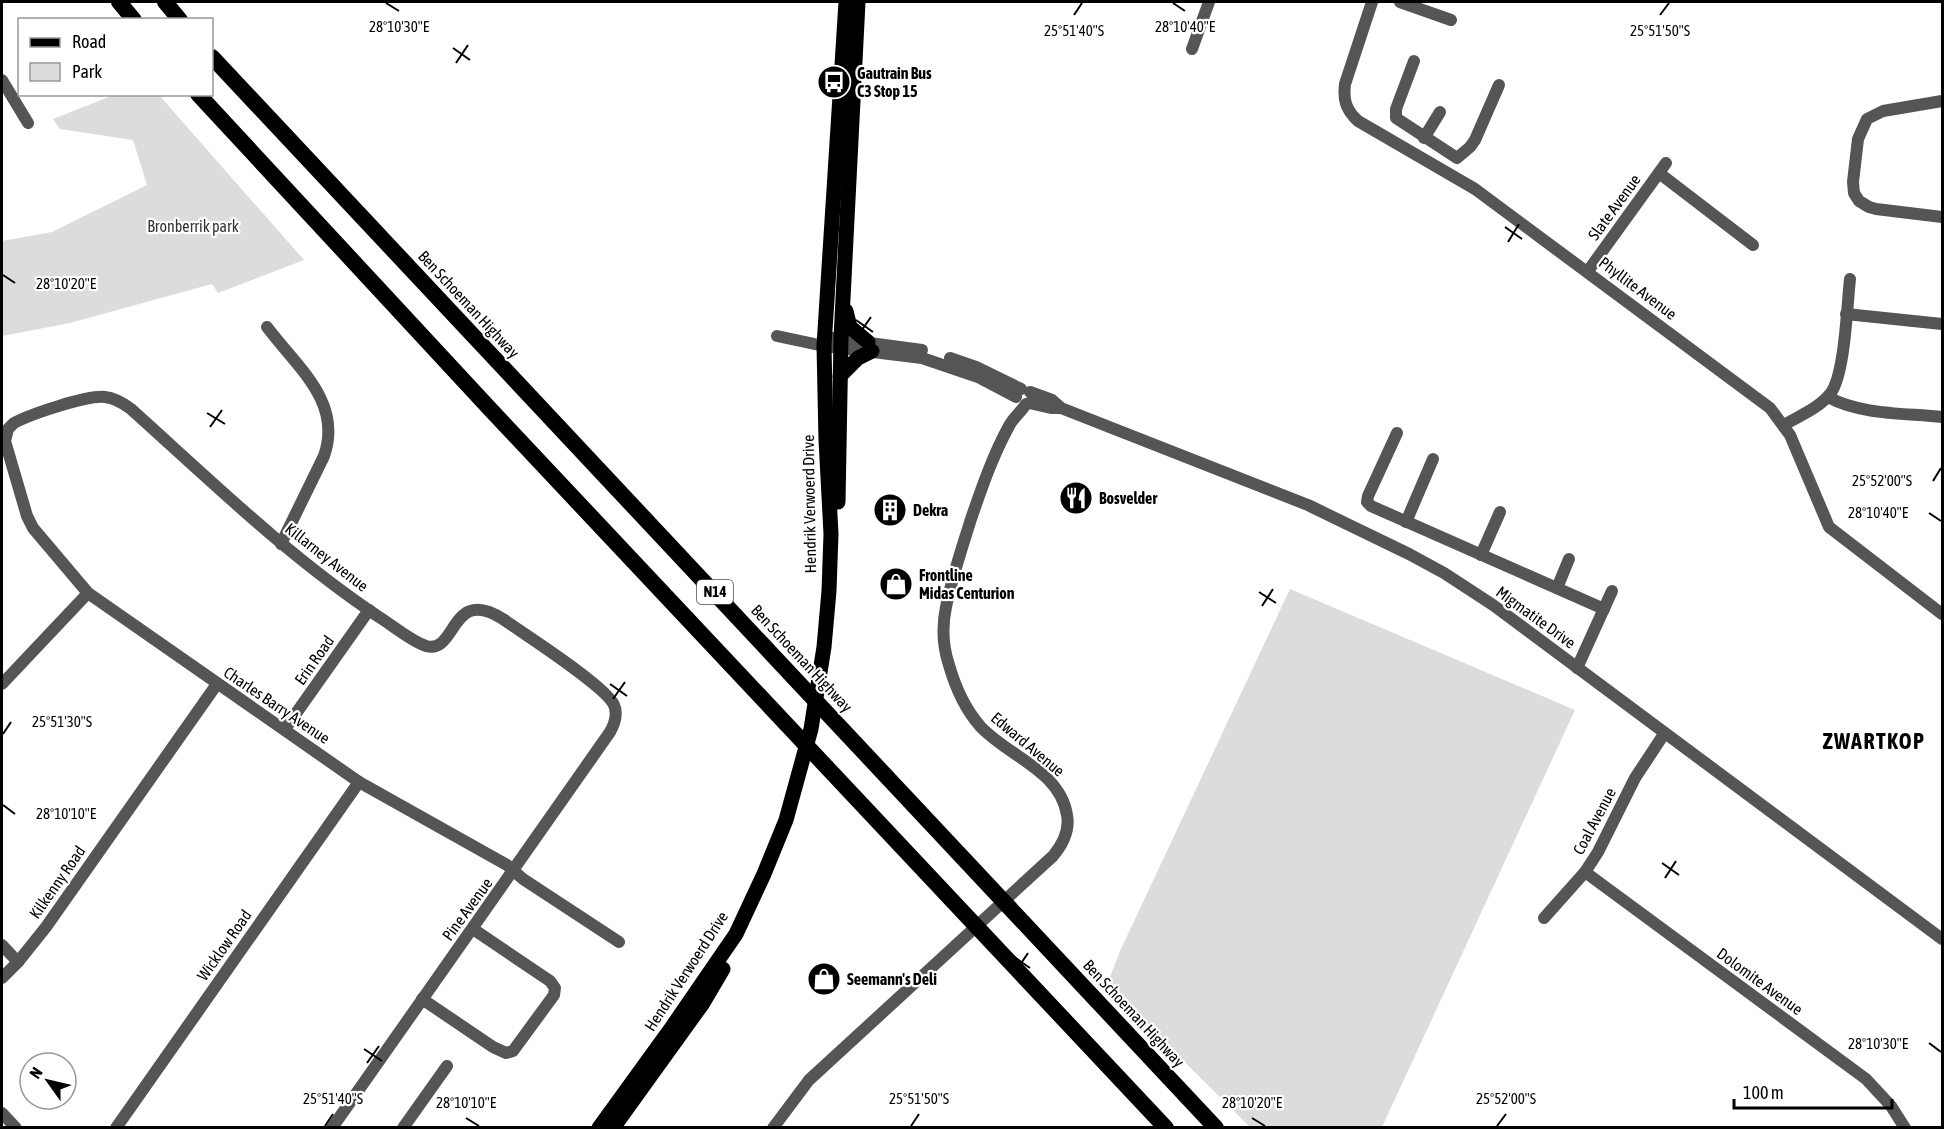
<svg xmlns="http://www.w3.org/2000/svg" width="1944" height="1129" font-family="'Asap Condensed',sans-serif">
  <style>
    .green { fill: #dcdcdc }
    .lines { fill: none; stroke-linecap: round; stroke-linejoin: round }
    .minor { stroke: #555; stroke-width: 12 }
    .major { stroke: #000; stroke-width: 15 }
    .highway { stroke: #000; stroke-width: 16 }
    .ticks { fill: none; stroke: #000; stroke-width: 2 }
    .labels { text-anchor: middle; stroke-width: 4.5; stroke-linejoin: round; paint-order: stroke }
    .shield { fill: #fff; stroke: #4c4c4c; stroke-width: 1.5 }
    .shield-label { font-size: 15px; font-weight: bold; fill: #000 }
    .poi-label { font-size: 16px; font-weight: bold; fill: #000; stroke: #fff; text-anchor: start }
    .street-label { font-size: 16px; fill: #000; stroke: #fff }
    .park-label { font-size: 16px; fill: #333; stroke: #fff }
    .district-label { font-size: 22px; font-weight: bold; letter-spacing: 1.5px; fill: #000; stroke: #fff }
    .ticks-label { font-size: 15px; text-anchor: middle; fill: #000; stroke: #fff; stroke-width: 4.5; stroke-linejoin: round; paint-order: stroke }
  </style>
  <rect width="100%" height="100%" fill="#fff"/>
  <!-- green -->
  <g class="green">
    <path d="M116 94 159 95 304 260 218 293 212 284 70 323 2 336V241L52 232 147 185 133 140 60 129 53 119Z"/>
    <path d="M1290 589 1575 710 1382 1127H1250L1107 985 1120 951Z"/>
  </g>
  <g class="lines">
    <!-- minor -->
    <g class="minor">
      <path d="M1372 2 1345 84C1343 100 1346 110 1358 121L1475 189 1770 408 1790 435 1829 527 1942 614"/>
      <path d="M1400 2 1451 20"/>
      <path d="M1192 49 1209 2"/>
      <path d="M1414 61 1396 109V118L1457 158 1470 147 1475 140 1499 85"/>
      <path d="M2 80 28 123"/>
      <path d="M1942 101 1883 111 1867 119 1858 139 1853 182 1854 193 1859 201 1869 207 1876 209 1942 217"/>
      <path d="M1424 138 1440 112"/>
      <path d="M1659 173 1753 245"/>
      <path d="M1588 271 1666 163"/>
      <path d="M1846 314 1942 324"/>
      <path d="M267 327C297 367 343 402 324 456L281 544"/>
      <path d="M777 336 824 346 922 358 978 377 1016 397"/>
      <path d="M832 338 922 350"/>
      <path d="M950 358 976 367 1021 389"/>
      <path d="M1030 392 1052 400 1061 408 1308 505 1409 554 1444 573 1493 605 1942 939"/>
      <path d="M1828 397C1861 415 1905 413 1942 417"/>
      <path d="M1029 403 1051 408H1061"/>
      <path d="M1784 425C1799 416 1819 408 1830 394 1845 376 1847 305 1850 279"/>
      <path d="M1397 433 1368 496 1367 502 1371 506 1604 609"/>
      <path d="M1406 522 1433 459"/>
      <path d="M1481 555 1500 512"/>
      <path d="M1557 588 1569 559"/>
      <path d="M1577 668 1612 591"/>
      <path d="M2 684 88 593"/>
      <path d="M285 729 369 610"/>
      <path d="M1585 872 1866 1079 1891 1106 1905 1128"/>
      <path d="M1544 918 1585 872 1598 852 1635 778 1664 734"/>
      <path d="M2 945 18 962"/>
      <path d="M2 978 18 962 46 927 217 684"/>
      <path d="M422 999 493 1047 506 1053 513 1051 554 995 555 988 550 981 473 929"/>
      <path d="M2 1113 16 1128"/>
      <path d="M116 1128 359 782"/>
      <path d="M332 1128 610 732C615 723 618 714 614 705 606 686 524 634 503 619 450 585 457 655 426 646 411 641 392 625 379 617 289 557 211 481 131 409 123 403 115 398 105 397 87 395 31 414 14 423L8 429 5 441 27 516 33 528 88 593 359 782 507 865 523 879 619 942"/>
      <path d="M403 1128 447 1066"/>
      <path d="M773 1128 809 1080 1053 856C1063 844 1070 831 1067 815 1060 770 1007 756 980 726 966 710 955 686 949 665 943 647 942 626 946 607 952 577 962 548 971 519 982 487 993 455 1009 426 1013 418 1021 412 1026 404"/>
    </g>
    <!-- major -->
    <g class="major">
      <path d="M846 311 850 327 868 342"/>
      <path d="M840 376 858 358 872 351"/>
      <path d="M838 502 841 338 858 2"/>
      <path d="M599 1128 670 1030 736 934 764 874 786 820 811 729 824 647 829 591 831 534 826 440 824 346 846 2"/>
      <path d="M613 1128 703 1003 723 969"/>
    </g>
    <!-- highway -->
    <g class="highway">
      <path d="M119 2 134 20"/>
      <path d="M165 2 180 20"/>
      <path d="M212 57 1216 1128"/>
      <path d="M198 94 490 409 1166 1128"/>
    </g>
  </g>
  <!-- ticks -->
  <path class="ticks" d="M386 3 399 11M1173 3 1185 11M1074 15 1082 3M1660 15 1669 3M453 48 470 60M456 63 468 45M1505 227 1522 239M1508 242 1519 224M3 275 15 283M856 320 873 332M859 334 871 317M207 413 225 424M210 427 222 410M1933 481 1941 468M1929 513 1941 521M1259 592 1276 603M1262 606 1273 589M610 684 627 696M613 699 625 682M3 734 11 722M3 805 15 814M1662 863 1679 875M1665 878 1676 861M1013 956 1030 968M1016 971 1028 953M1929 1043 1941 1052M364 1049 382 1061M367 1063 379 1046M466 1118 479 1126M1252 1118 1265 1126M325 1126 333 1114M911 1126 919 1114M1497 1126 1506 1114"/>
  <!-- icons -->
  <defs>
    <g id="bus-disc" transform="scale(1.725)"><circle r="9.5" fill="#000" stroke="#fff"/><path d="M-5-6H5V4H4V6H2V4H-2V6H-4V4H-5ZM-3.5-4V0h7V-4ZM-3.5 1.2v1.5H-2V1.2ZM2 1.2v1.5H3.5V1.2Z" fill="#fff"/></g>
    <g id="restaurant-disc" transform="scale(1.725)"><circle r="9.5" fill="#000" stroke="#fff"/><path d="M-5-6h1v4h1v-4h1v4h1v-4h1v5L-1.5 .5V6h-2V.5L-5-1ZM5-6V6H3V1.5H1.5Q1.5-4 5-6Z" fill="#fff"/></g>
    <g id="building-disc" transform="scale(1.725)"><circle r="9.5" fill="#000" stroke="#fff"/><path d="M-4-6H4V6H1V3H-1V6H-4ZM-2.5-4.3h1.7v1.8h-1.7ZM.8-4.3h1.7v1.8H.8ZM-2.5-1h1.7V.8h-1.7ZM.8-1h1.7V.8H.8Z" fill="#fff"/></g>
    <g id="shop-disc" transform="scale(1.725)"><circle r="9.5" fill="#000" stroke="#fff"/><path d="M-5-2.5h2.3a2.7 3.5 0 0 1 5.4 0H5L5.5 6h-11ZM-1.5-2.5h3a1.5 2.3 0 0 0-3 0Z" fill="#fff"/></g>
  </defs>
  <g fill-rule="evenodd">
    <use href="#bus-disc" x="834" y="82"/>
    <use href="#restaurant-disc" x="1076" y="498"/>
    <use href="#building-disc" x="890" y="510"/>
    <use href="#shop-disc" x="896" y="584"/>
    <use href="#shop-disc" x="824" y="979"/>
  </g>
  <g class="labels">
    <!-- shield labels -->
    <rect class="shield" x="697" y="580" width="36" height="24" rx="4.5"/>
    <g class="shield-label">
      <text x="715" y="597">N14</text>
    </g>
    <!-- poi labels -->
    <g class="poi-label">
      <text x="857" y="79">Gautrain Bus<tspan x="857" dy="18">C3 Stop 15</tspan></text>
      <text x="1099" y="504">Bosvelder</text>
      <text x="913" y="516">Dekra</text>
      <text x="919" y="581">Frontline<tspan x="919" dy="18">Midas Centurion</tspan></text>
      <text x="847" y="985">Seemann's Deli</text>
    </g>
    <!-- street labels -->
    <g class="street-label">
      <text transform="translate(1614 207) rotate(-54)" y="6">Slate Avenue</text>
      <text transform="translate(1638 288) rotate(37)" y="6">Phyllite Avenue</text>
      <text transform="translate(469 304) rotate(47)" y="6">Ben Schoeman Highway</text>
      <text transform="translate(809 504) rotate(-91)" y="6">Hendrik Verwoerd Drive</text>
      <text transform="translate(327 557) rotate(38)" y="6">Killarney Avenue</text>
      <text transform="translate(1536 617) rotate(36)" y="6">Migmatite Drive</text>
      <text transform="translate(802 658) rotate(47)" y="6">Ben Schoeman Highway</text>
      <text transform="translate(314 660) rotate(-55)" y="6">Erin Road</text>
      <text transform="translate(277 705) rotate(34)" y="6">Charles Barry Avenue</text>
      <text transform="translate(1028 744) rotate(40)" y="6">Edward Avenue</text>
      <text transform="translate(1594 821) rotate(-62)" y="6">Coal Avenue</text>
      <text transform="translate(57 882) rotate(-55)" y="6">Kilkenny Road</text>
      <text transform="translate(467 909) rotate(-54)" y="6">Pine Avenue</text>
      <text transform="translate(224 945) rotate(-55)" y="6">Wicklow Road</text>
      <text transform="translate(686 971) rotate(-57)" y="6">Hendrik Verwoerd Drive</text>
      <text transform="translate(1760 981) rotate(36)" y="6">Dolomite Avenue</text>
      <text transform="translate(1134 1013) rotate(47)" y="6">Ben Schoeman Highway</text>
    </g>
    <!-- park labels -->
    <g class="park-label">
      <text x="193" y="232">Bronberrik park</text>
    </g>
    <!-- district labels -->
    <g class="district-label">
      <text x="1874" y="749">ZWARTKOP</text>
    </g>
  </g>
  <g class="ticks-label">
    <text x="399" y="32">28°10'30"E</text>
    <text x="1185" y="32">28°10'40"E</text>
    <text x="1074" y="36">25°51'40"S</text>
    <text x="1660" y="36">25°51'50"S</text>
    <text x="66" y="289">28°10'20"E</text>
    <text x="1882" y="486">25°52'00"S</text>
    <text x="1878" y="518">28°10'40"E</text>
    <text x="62" y="727">25°51'30"S</text>
    <text x="66" y="819">28°10'10"E</text>
    <text x="1878" y="1049">28°10'30"E</text>
    <text x="333" y="1104">25°51'40"S</text>
    <text x="919" y="1104">25°51'50"S</text>
    <text x="1506" y="1104">25°52'00"S</text>
    <text x="466" y="1108">28°10'10"E</text>
    <text x="1252" y="1108">28°10'20"E</text>
  </g>
  <!-- border -->
  <rect width="1944" height="1129" fill="none" stroke="#000000" stroke-width="6"/>
  <!-- legend -->
  <rect x="18" y="18" width="195" height="78" fill="#ffffff" stroke="#999999" stroke-width="1.5"/>
  <rect x="30" y="38" width="30" height="9" fill="#000000" stroke="#999999" stroke-width="1.5"/>
  <text x="72" y="48" font-size="18" fill="#000000">Road</text>
  <rect x="30" y="63" width="30" height="18" fill="#dcdcdc" stroke="#999999" stroke-width="1.5"/>
  <text x="72" y="78" font-size="18" fill="#000000">Park</text>
  <!-- north arrow -->
  <g transform="translate(48 1081) rotate(304)"><circle r="28" fill="#ffffff" stroke="#999999" stroke-width="1.5"/>
  <path d="M0-4.5L10 22L0 15L-10 22Z" fill="#000000"/>
  <text y="-9" font-size="16" font-weight="bold" text-anchor="middle" fill="#000000">N</text>
  </g>
  <!-- scale -->
  <path d="M1734 1099v9h158v-9" fill="none" stroke="#000000" stroke-width="3"/>
  <text x="1743" y="1099" font-size="18" fill="#000000" stroke="#ffffff" stroke-width="4.5" paint-order="stroke">100 m</text>
</svg>
